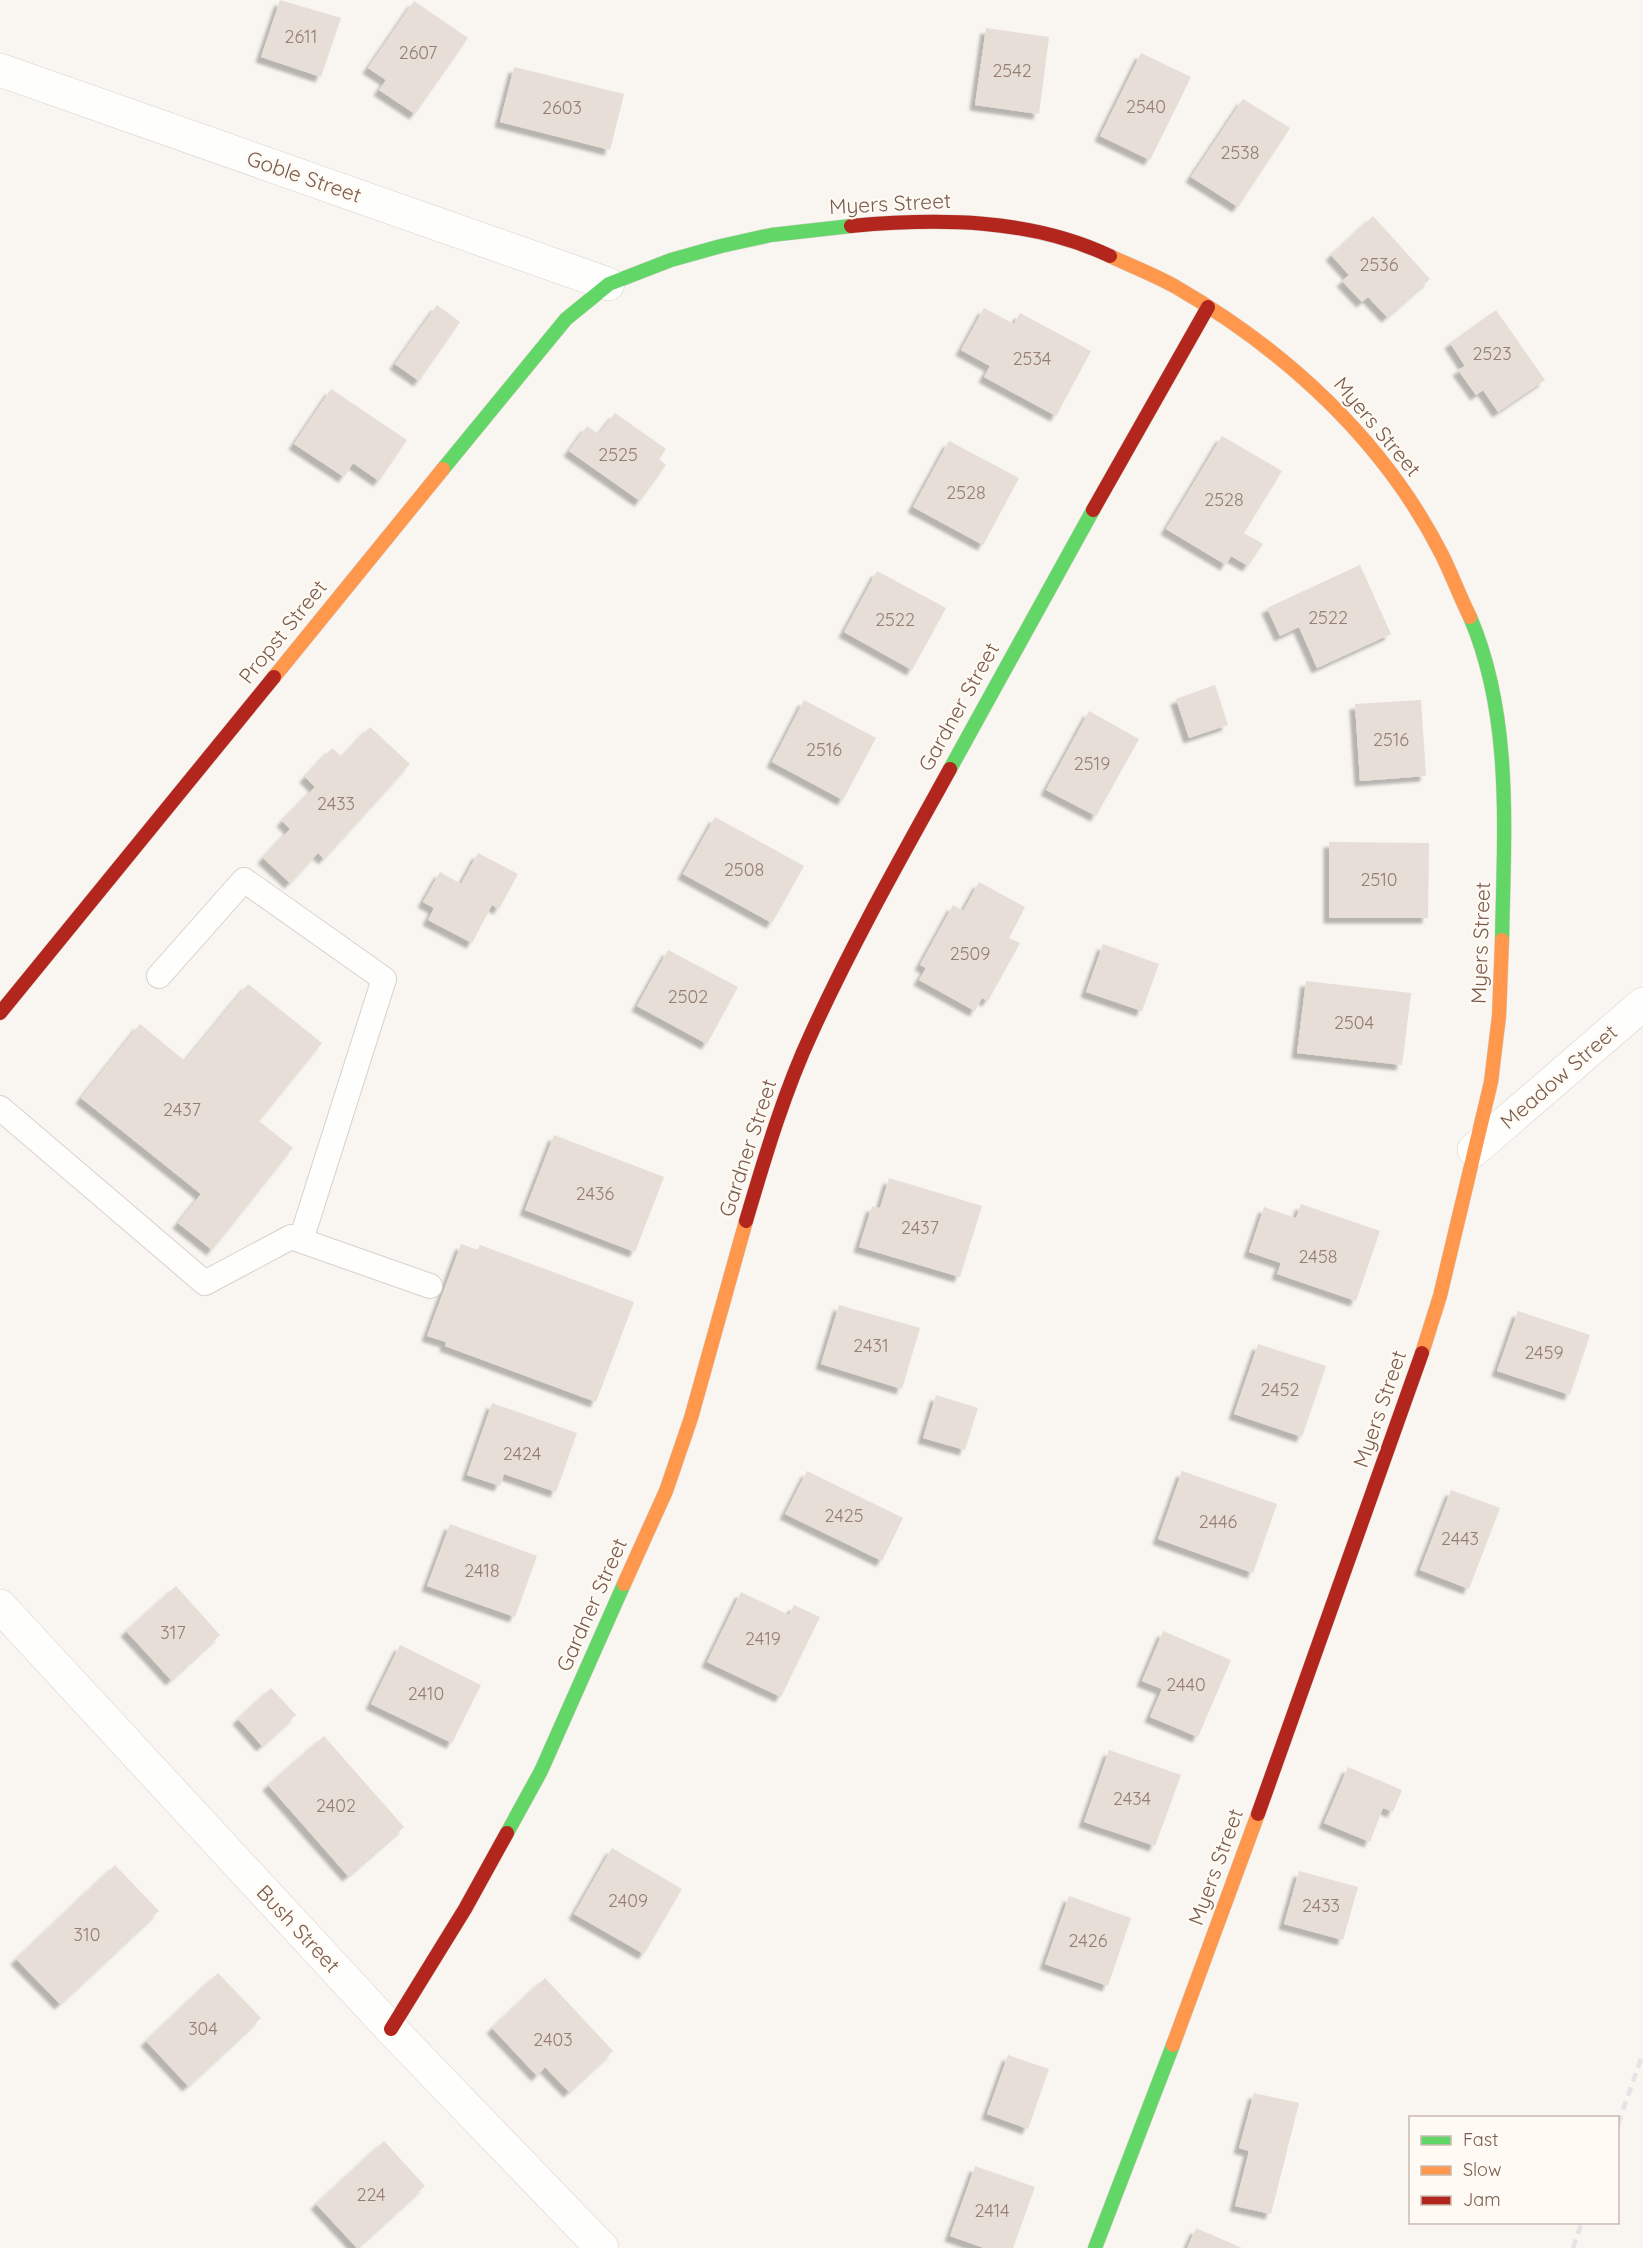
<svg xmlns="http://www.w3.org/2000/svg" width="1643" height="2248" font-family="Quicksand,sans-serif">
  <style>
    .building { fill: #e6ded7; filter: url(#shadow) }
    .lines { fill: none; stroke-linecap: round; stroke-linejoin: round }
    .lane-casing { stroke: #d7d1cb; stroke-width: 26 }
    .street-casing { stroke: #d7d1cb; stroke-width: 34 }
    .fast-casing { stroke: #d9d2cb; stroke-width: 15 }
    .slow-casing { stroke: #d9d2cb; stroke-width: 15 }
    .jam-casing { stroke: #d9d2cb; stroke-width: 15 }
    .lane { stroke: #fefefd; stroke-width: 24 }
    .street { stroke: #fefefd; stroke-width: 33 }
    .fast { stroke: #63d668; stroke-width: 14 }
    .slow { stroke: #ff974d; stroke-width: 14 }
    .jam { stroke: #b3261e; stroke-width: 14 }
    .rail { stroke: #e6e3e7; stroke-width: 4.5; stroke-dasharray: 9 6; stroke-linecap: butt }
    .labels { text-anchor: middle; stroke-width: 4.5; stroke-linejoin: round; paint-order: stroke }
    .number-label { font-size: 18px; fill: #977e72 }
    .street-label { font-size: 21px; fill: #7a5c4d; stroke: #fffaf3 }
  </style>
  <defs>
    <filter id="shadow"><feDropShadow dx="-5.5" dy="5.5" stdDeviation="1.5" flood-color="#0004"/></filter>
  </defs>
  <rect width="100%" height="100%" fill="#f9f5f0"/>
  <!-- building -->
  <g class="building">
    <path d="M280 0 341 18 321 77 261 57Z"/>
    <path d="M414 1 468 38 415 114 379 90 386 80 368 68Z"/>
    <path d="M986 28 1049 37 1039 114 975 105Z"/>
    <path d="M1141 53 1191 77 1150 160 1100 136Z"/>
    <path d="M514 67 624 94 610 150 500 122Z"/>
    <path d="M1243 99 1290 128 1238 207 1191 177Z"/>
    <path d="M1373 216 1430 279 1387 317 1368 297 1362 302 1342 281 1349 275 1331 255Z"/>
    <path d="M437 305 460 322 419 381 395 364Z"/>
    <path d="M984 308 1014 324 1020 313 1091 351 1056 416 984 377 990 366 961 350Z"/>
    <path d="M1496 310 1545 380 1498 412 1483 390 1476 395 1458 370 1465 366 1450 343Z"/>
    <path d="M331 389 407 440 379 481 353 463 344 477 294 444Z"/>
    <path d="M615 413 666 449 659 459 666 465 640 501 569 451 587 426 599 434Z"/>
    <path d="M1222 436 1282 471 1244 533 1263 544 1248 566 1231 556 1226 565 1166 529Z"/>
    <path d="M949 441 1019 478 983 545 913 507Z"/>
    <path d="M1360 565 1391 634 1317 668 1299 627 1280 636 1267 608Z"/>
    <path d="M877 571 946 608 912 670 844 632Z"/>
    <path d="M1215 685 1228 725 1189 738 1176 699Z"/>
    <path d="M804 700 876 738 843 800 772 762Z"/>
    <path d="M1421 700 1426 776 1360 781 1355 704Z"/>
    <path d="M1089 711 1139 739 1096 816 1046 790Z"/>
    <path d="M370 727 410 764 324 859 318 853 290 883 263 858 290 829 282 821 315 787 305 777 332 748 342 757Z"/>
    <path d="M715 817 804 866 772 923 683 874Z"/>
    <path d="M1329 842 1429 843 1428 918H1329Z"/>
    <path d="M478 853 518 874 499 909 492 905 472 943 428 920 434 908 423 902 440 872 461 884Z"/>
    <path d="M979 882 1025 907 1009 938 1020 943 988 1001 982 998 975 1011 919 980 926 968 920 965 953 905 963 911Z"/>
    <path d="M1103 944 1159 964 1142 1011 1086 992Z"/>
    <path d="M668 950 738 987 707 1044 637 1006Z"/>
    <path d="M1306 981 1411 993 1402 1065 1297 1053Z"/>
    <path d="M248 984 322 1043 259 1121 293 1148 212 1250 178 1223 201 1194 81 1098 140 1024 185 1061Z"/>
    <path d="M554 1135 664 1177 635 1252 525 1210Z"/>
    <path d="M889 1178 982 1206 960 1277 859 1247 872 1206 880 1208Z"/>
    <path d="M1301 1204 1380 1231 1356 1301 1277 1274 1281 1263 1249 1252 1264 1207 1296 1218Z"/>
    <path d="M461 1244 478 1250 480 1245 634 1302 596 1402 445 1346 446 1342 427 1336Z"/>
    <path d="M839 1305 920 1328 902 1389 821 1364Z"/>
    <path d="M1518 1311 1590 1335 1570 1395 1497 1371Z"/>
    <path d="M1258 1344 1326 1366 1302 1437 1234 1414Z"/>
    <path d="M936 1395 978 1408 965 1450 923 1438Z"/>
    <path d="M492 1403 577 1433 556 1492 504 1474 500 1486 467 1475Z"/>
    <path d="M807 1471 903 1518 882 1561 785 1514Z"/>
    <path d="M1182 1471 1277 1504 1253 1573 1158 1539Z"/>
    <path d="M1451 1490 1500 1508 1469 1589 1420 1570Z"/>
    <path d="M450 1524 537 1556 515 1617 427 1586Z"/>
    <path d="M176 1586 220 1635 171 1680 126 1631Z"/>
    <path d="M741 1592 789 1615 794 1605 820 1617 781 1697 707 1662Z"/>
    <path d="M1163 1631 1231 1660 1198 1737 1150 1717 1162 1689 1142 1681Z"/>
    <path d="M400 1645 481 1685 452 1743 371 1704Z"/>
    <path d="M271 1688 296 1715 262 1746 238 1719Z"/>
    <path d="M324 1736 404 1827 348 1876 268 1785Z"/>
    <path d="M1109 1750 1181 1775 1155 1846 1084 1822Z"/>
    <path d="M1348 1767 1402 1790 1393 1812 1383 1808 1370 1842 1324 1823Z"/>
    <path d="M612 1848 682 1889 644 1954 574 1914Z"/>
    <path d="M115 1865 159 1911 60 2004 16 1959Z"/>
    <path d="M1299 1871 1358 1887 1343 1940 1284 1924Z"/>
    <path d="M1069 1896 1131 1918 1108 1986 1045 1964Z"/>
    <path d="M218 1973 261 2018 188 2086 146 2041Z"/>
    <path d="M545 1978 613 2051 569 2092 545 2067 537 2076 492 2028Z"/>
    <path d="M1008 2055 1049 2069 1028 2129 987 2114Z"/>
    <path d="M1254 2093 1299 2103 1271 2214 1235 2206 1249 2151 1239 2148Z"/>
    <path d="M384 2141 425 2186 357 2248 316 2204Z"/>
    <path d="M975 2166 1035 2187 1013 2248H984L950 2236Z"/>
    <path d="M1196 2228 1242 2248H1187Z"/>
  </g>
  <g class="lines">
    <!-- lane casing -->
    <g class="lane-casing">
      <g id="lane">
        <path d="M159 976 244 880 384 979 301 1240"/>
        <path d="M0 1108 205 1283 291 1237 430 1286"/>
      </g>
    </g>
    <!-- street casing -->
    <g class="street-casing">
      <g id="street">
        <path d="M0 70 608 284"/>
        <path d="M1474 1150 1643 1004"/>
        <path d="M0 1606 391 2029 602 2248"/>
      </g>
    </g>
    <!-- fast casing -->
    <g class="fast-casing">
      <g id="fast">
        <path d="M443 469 566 319 609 284 671 260 721 246 771 235 851 226"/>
        <path d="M1470 617C1513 717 1504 834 1502 940"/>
        <path d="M950 769 1093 510"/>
        <path d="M507 1833 541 1771 624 1584"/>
        <path d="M1095 2248 1173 2045"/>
      </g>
    </g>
    <!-- slow casing -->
    <g class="slow-casing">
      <g id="slow">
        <path d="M1110 256C1131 266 1155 275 1176 287 1285 350 1384 440 1442 555 1452 575 1460 597 1470 617"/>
        <path d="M274 677 443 469"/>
        <path d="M1422 1353 1440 1296 1491 1082 1499 1016 1502 940"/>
        <path d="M624 1584 666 1491 691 1418 746 1221"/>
        <path d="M1173 2045 1258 1814"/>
      </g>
    </g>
    <!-- jam casing -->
    <g class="jam-casing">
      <g id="jam">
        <path d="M851 226C937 218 1030 218 1110 256"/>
        <path d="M1093 510 1208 307"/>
        <path d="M0 1013 274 677"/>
        <path d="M746 1221C765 1157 784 1092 812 1032 853 942 902 856 950 769"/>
        <path d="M1258 1814 1422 1353"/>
        <path d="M391 2029 465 1909 507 1833"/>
      </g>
    </g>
    <!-- lane -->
    <use href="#lane" class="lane"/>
    <!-- street -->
    <use href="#street" class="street"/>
    <!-- fast -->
    <use href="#fast" class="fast"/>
    <!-- slow -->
    <use href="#slow" class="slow"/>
    <!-- jam -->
    <use href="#jam" class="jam"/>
    <!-- rail -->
    <g class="rail">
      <path d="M1618 2124 1643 2053"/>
      <path d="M1573 2248 1582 2222"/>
    </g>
  </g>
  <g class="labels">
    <!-- number labels -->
    <g class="number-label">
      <text x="301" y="43">2611</text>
      <text x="418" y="59">2607</text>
      <text x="1012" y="77">2542</text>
      <text x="1146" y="113">2540</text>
      <text x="562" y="114">2603</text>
      <text x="1240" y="159">2538</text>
      <text x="1379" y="271">2536</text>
      <text x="1492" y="360">2523</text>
      <text x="1032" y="365">2534</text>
      <text x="618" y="461">2525</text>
      <text x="966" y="499">2528</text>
      <text x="1224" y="506">2528</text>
      <text x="1328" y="624">2522</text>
      <text x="895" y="626">2522</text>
      <text x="1391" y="746">2516</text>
      <text x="824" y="756">2516</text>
      <text x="1092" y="770">2519</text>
      <text x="336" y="810">2433</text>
      <text x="744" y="876">2508</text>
      <text x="1379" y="886">2510</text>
      <text x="970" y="960">2509</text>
      <text x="688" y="1003">2502</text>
      <text x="1354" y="1029">2504</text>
      <text x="182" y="1116">2437</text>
      <text x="595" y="1200">2436</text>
      <text x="920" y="1234">2437</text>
      <text x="1318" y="1263">2458</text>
      <text x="871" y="1352">2431</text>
      <text x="1544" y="1359">2459</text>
      <text x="1280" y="1396">2452</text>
      <text x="522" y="1460">2424</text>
      <text x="844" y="1522">2425</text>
      <text x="1218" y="1528">2446</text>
      <text x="1460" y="1545">2443</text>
      <text x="482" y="1577">2418</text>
      <text x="173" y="1639">317</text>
      <text x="763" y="1645">2419</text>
      <text x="1186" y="1691">2440</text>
      <text x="426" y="1700">2410</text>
      <text x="1132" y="1805">2434</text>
      <text x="336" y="1812">2402</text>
      <text x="628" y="1907">2409</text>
      <text x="1321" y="1912">2433</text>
      <text x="87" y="1941">310</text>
      <text x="1088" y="1947">2426</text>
      <text x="203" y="2035">304</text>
      <text x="553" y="2046">2403</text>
      <text x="371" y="2201">224</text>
      <text x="992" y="2217">2414</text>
    </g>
    <!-- street labels -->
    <g class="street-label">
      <text transform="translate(304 177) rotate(19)" y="7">Goble Street</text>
      <text transform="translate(890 204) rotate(-3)" y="7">Myers Street</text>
      <text transform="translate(1377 427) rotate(50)" y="7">Myers Street</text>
      <text transform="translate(283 632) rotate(-51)" y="7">Propst Street</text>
      <text transform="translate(959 707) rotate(-61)" y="7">Gardner Street</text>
      <text transform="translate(1481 943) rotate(-88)" y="7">Myers Street</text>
      <text transform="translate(1559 1077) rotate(-41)" y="7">Meadow Street</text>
      <text transform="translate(748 1148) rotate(-72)" y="7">Gardner Street</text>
      <text transform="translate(1380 1409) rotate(-71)" y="7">Myers Street</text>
      <text transform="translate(592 1605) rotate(-66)" y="7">Gardner Street</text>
      <text transform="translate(1216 1867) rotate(-70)" y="7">Myers Street</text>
      <text transform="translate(298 1929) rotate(47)" y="7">Bush Street</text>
    </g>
  </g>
  <!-- legend -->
  <rect x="1409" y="2116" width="210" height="108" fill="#fffaf3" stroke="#cabbb1" stroke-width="1.5"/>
  <rect x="1421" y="2136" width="30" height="9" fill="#63d668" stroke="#cabbb1" stroke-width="1.5"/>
  <text x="1463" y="2146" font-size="18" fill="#7a5c4d">Fast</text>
  <rect x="1421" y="2166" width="30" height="9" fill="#ff974d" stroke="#cabbb1" stroke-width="1.5"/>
  <text x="1463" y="2176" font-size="18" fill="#7a5c4d">Slow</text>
  <rect x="1421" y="2196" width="30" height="9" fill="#b3261e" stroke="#cabbb1" stroke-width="1.5"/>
  <text x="1463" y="2206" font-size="18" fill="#7a5c4d">Jam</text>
</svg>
